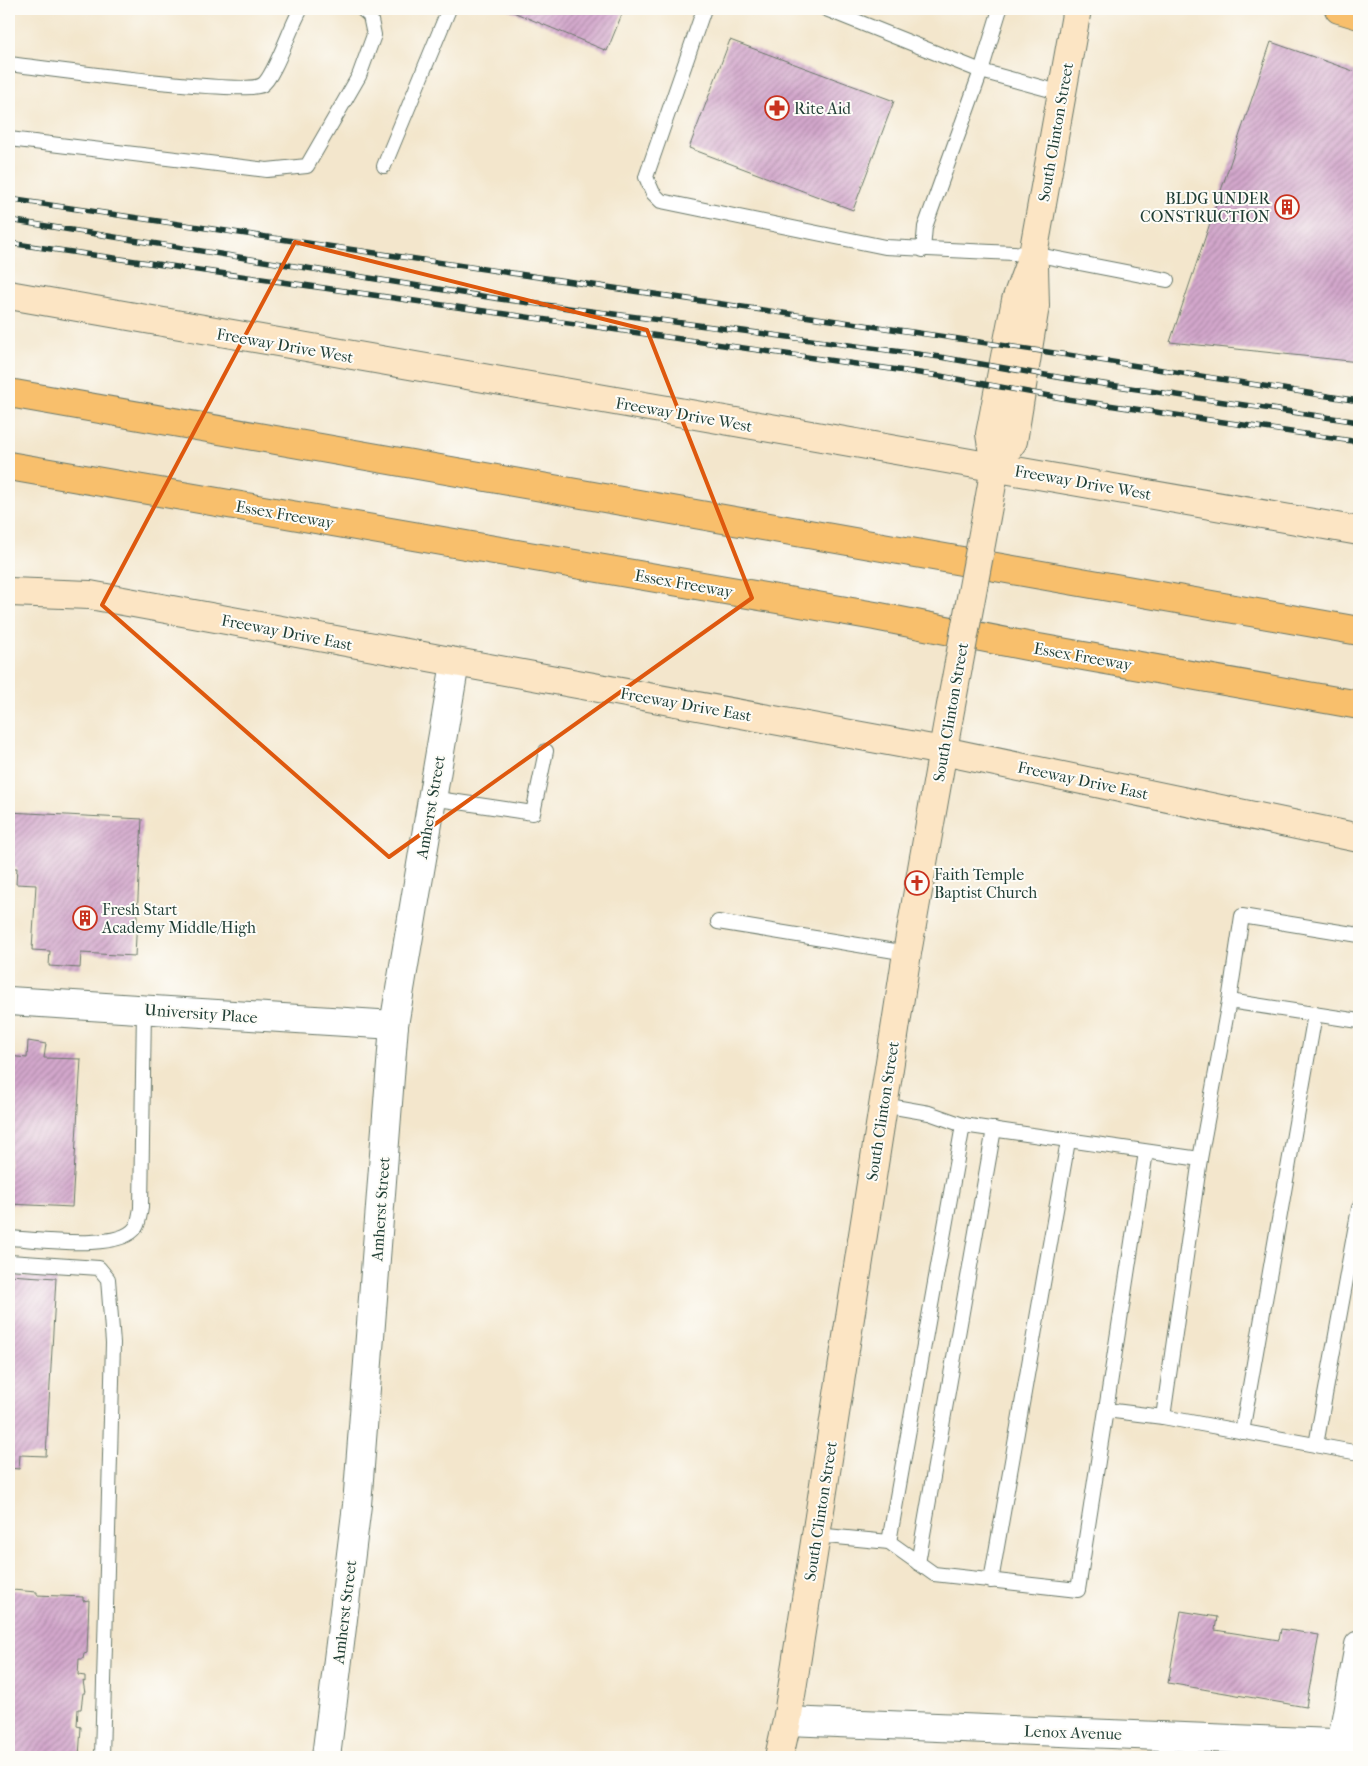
<svg xmlns="http://www.w3.org/2000/svg" width="1368" height="1766" font-family="'IM FELL French Canon',serif">
  <style>
    .building { fill: url(#building-hatch) }
    .lines { fill: none; stroke-linecap: round; stroke-linejoin: round }
    .lane-casing { stroke: #697869; stroke-width: 16 }
    .street-casing { stroke: #697869; stroke-width: 30 }
    .secondary-casing { stroke: #697869; stroke-width: 30 }
    .primary-casing { stroke: #697869; stroke-width: 30 }
    .highway-casing { stroke: #697869; stroke-width: 30 }
    .lane { stroke: #fff; stroke-width: 14 }
    .street { stroke: #fff; stroke-width: 28 }
    .secondary { stroke: #fce5c4; stroke-width: 28 }
    .primary { stroke: #f8bf6c; stroke-width: 28 }
    .highway { stroke: #f8bf6c; stroke-width: 28 }
    .rail-casing { stroke: #1f3d34; stroke-width: 5.5 }
    .rail { stroke: #fdfcf7; stroke-width: 4; stroke-dasharray: 11; stroke-linecap: butt }
    .secondary-bridge-casing { stroke: #697869; stroke-width: 30; stroke-linecap: butt }
    .secondary-bridge { stroke: #fce5c4; stroke-width: 28 }
    .marked { fill: none; stroke: #de580e; stroke-width: 4; stroke-linejoin: round }
    .labels { text-anchor: middle; stroke-width: 4; stroke-linejoin: round; paint-order: stroke }
    .poi-label { font-size: 16px; fill: #1f3d34; stroke: #fdfcf7; text-anchor: start }
    .street-label { font-size: 16px; fill: #1f3d34; stroke: #fdfcf7 }
  </style>
  <defs>
    <pattern id="building-hatch" width="6" height="6" patternUnits="userSpaceOnUse" patternTransform="scale(1.25)"><rect width="6" height="6" fill="#d3a7cc"/><path d="M-1 1l2-2M0 6l6-6M5 7l2-2" fill="none" stroke="#ab89a6"/></pattern>
  </defs>
  <rect width="100%" height="100%" fill="#fdfcf7"/>
  <filter id="ink" filterUnits="userSpaceOnUse"><feTurbulence type="fractalNoise" baseFrequency=".02" numOctaves="2"/><feDisplacementMap in="SourceGraphic" scale="10" xChannelSelector="R" yChannelSelector="G"/><feConvolveMatrix kernelMatrix="1 2 1 2 8 2 1 2 1" color-interpolation-filters="sRGB"/></filter>
  <filter id="wash" filterUnits="userSpaceOnUse"><feTurbulence type="fractalNoise" baseFrequency=".0096" numOctaves="4" result="noise"/><feDisplacementMap in="SourceGraphic" scale="20" xChannelSelector="R" yChannelSelector="G"/><feGaussianBlur stdDeviation="1.12" result="paint"/><feColorMatrix in="noise" values="0 0 0 0 0 0 0 0 0 0 0 0 0 0 0 0 0 1.4 0 .05"/><feComposite in="paint" operator="in"/></filter>
  <g filter="url(#wash)">
    <rect width="100%" height="100%" fill="#f3e6cc"/>
    <g id="blocks">
      <!-- building -->
      <g class="building">
        <path d="M506 9H624L607 51Z"/>
        <path d="M730 40 894 101 853 210 689 148Z"/>
        <path d="M1271 42 1359 73V362L1170 342Z"/>
        <path d="M9 812 142 819 135 956 81 953 80 968 49 966 50 951 32 950 36 885 16 884 17 868H9Z"/>
        <path d="M28 1041 46 1044 44 1058 81 1059 72 1207 9 1204V1056L27 1058Z"/>
        <path d="M9 1275 56 1278 46 1456 20 1455 19 1469 9 1468Z"/>
        <path d="M12 1590 37 1592V1595L83 1597V1601L89 1600 87 1653 84 1654 83 1659H79L78 1675 85 1676V1682L83 1681 85 1693H83L81 1709H78L77 1726 81 1727 79 1757H9V1599Z"/>
        <path d="M1181 1611 1217 1617 1215 1630 1279 1640 1281 1629 1319 1635 1306 1707 1168 1683Z"/>
      </g>
    </g>
  </g>
  <g filter="url(#ink)">
    <use href="#blocks" fill-opacity="0" stroke="#697869" stroke-width="1"/>
    <g class="lines">
      <!-- lane casing -->
      <g class="lane-casing">
        <g id="lane">
          <path d="M704 9 646 177 653 193 661 201 885 247 1033 254 1167 280"/>
          <path d="M826 9 981 71 1062 93"/>
          <path d="M9 64C44 68 243 96 262 85 274 78 291 25 301 9"/>
          <path d="M9 139 267 170 307 166 359 76 374 35 370 16 362 9"/>
          <path d="M384 166 449 9"/>
          <path d="M923 250 925 227 981 71 1000 9"/>
          <path d="M431 798 533 813 546 751"/>
          <path d="M718 922 907 953"/>
          <path d="M1229 1001 1242 916 1359 935"/>
          <path d="M883 1105 929 1113 963 1125 1200 1159 1163 1417 1359 1453"/>
          <path d="M1200 1159 1229 1001 1359 1021"/>
          <path d="M9 1238C36 1239 120 1252 136 1227 139 1222 140 1213 141 1208L144 1009"/>
          <path d="M9 1262 99 1268 108 1279 113 1343 102 1757"/>
          <path d="M1106 1410 1163 1417"/>
          <path d="M1242 1432 1315 1014"/>
          <path d="M1316 1445 1359 1208"/>
          <path d="M816 1535 889 1542 934 1574 1078 1590 1146 1152"/>
          <path d="M889 1542 963 1125"/>
          <path d="M918 1563 994 1129"/>
          <path d="M991 1581 1068 1141"/>
        </g>
      </g>
      <!-- street casing -->
      <g class="street-casing">
        <g id="street">
          <path d="M9 1001 394 1025"/>
          <path d="M787 1721 1359 1744"/>
          <path d="M326 1757 357 1505 394 1025 455 663"/>
          <path d="M1339 1757 1359 1645"/>
        </g>
      </g>
      <!-- secondary casing -->
      <g class="secondary-casing">
        <g id="secondary">
          <path d="M9 295 1359 531"/>
          <path d="M995 467 1013 441 1035 306 1034 266"/>
          <path d="M989 501 995 467 990 434 1016 300 1033 254 1077 9"/>
          <path d="M9 592 90 595 943 751 1359 838"/>
          <path d="M779 1757 787 1721 907 953 949 716"/>
        </g>
      </g>
      <!-- primary casing -->
      <g class="primary-casing">
        <path id="primary" d="M1339 9 1359 15"/>
      </g>
      <!-- highway casing -->
      <g class="highway-casing">
        <g id="highway">
          <path d="M9 393 1359 631"/>
          <path d="M9 466 875 616 1027 646 1359 705"/>
        </g>
      </g>
      <!-- lane -->
      <use href="#lane" class="lane"/>
      <!-- street -->
      <use href="#street" class="street"/>
      <!-- secondary -->
      <use href="#secondary" class="secondary"/>
      <!-- primary -->
      <use href="#primary" class="primary"/>
      <!-- highway -->
      <use href="#highway" class="highway"/>
      <!-- rail casing -->
      <g class="rail-casing">
        <g id="rail">
          <path d="M9 199 1068 355 1359 401"/>
          <path d="M9 220 500 299 940 357 1063 378 1359 422"/>
          <path d="M9 243 940 376 1067 399 1359 442"/>
        </g>
      </g>
      <!-- rail -->
      <use href="#rail" class="rail"/>
      <!-- secondary-bridge casing -->
      <g class="secondary-bridge-casing">
        <path id="secondary-bridge" d="M949 716 989 501"/>
      </g>
      <!-- secondary-bridge -->
      <use href="#secondary-bridge" class="secondary-bridge"/>
    </g>
  </g>
  <!-- marked area -->
  <path class="marked" d="M295 242 647 330 752 598 389 857 102 605Z"/>
  <!-- icons -->
  <defs>
    <g id="pharmacy-ring" transform="scale(1.25)"><circle r="9.5" fill="#fdfcf7" stroke="#c8321e" stroke-width="1.5"/><path d="M-2-6h4v4h4v4h-4v4h-4v-4h-4v-4h4Z" fill="#c8321e"/></g>
    <g id="building-ring" transform="scale(1.25)"><circle r="9.5" fill="#fdfcf7" stroke="#c8321e" stroke-width="1.5"/><path d="M-4-6H4V6H1V3H-1V6H-4ZM-2.5-4.3h1.7v1.8h-1.7ZM.8-4.3h1.7v1.8H.8ZM-2.5-1h1.7V.8h-1.7ZM.8-1h1.7V.8H.8Z" fill="#c8321e"/></g>
    <g id="church-ring" transform="scale(1.25)"><circle r="9.5" fill="#fdfcf7" stroke="#c8321e" stroke-width="1.5"/><path d="M-1.2-6h2.4v3.5h3.3v2.4h-3.3V6h-2.4V-.1h-3.3v-2.4h3.3Z" fill="#c8321e"/></g>
  </defs>
  <g fill-rule="evenodd">
    <use href="#pharmacy-ring" x="777" y="108"/>
    <use href="#building-ring" x="1287" y="207"/>
    <use href="#church-ring" x="917" y="883"/>
    <use href="#building-ring" x="85" y="918"/>
  </g>
  <g class="labels">
    <!-- poi labels -->
    <g class="poi-label">
      <text x="794" y="114">Rite Aid</text>
      <text x="1270" y="204" text-anchor="end">BLDG UNDER<tspan x="1270" dy="18">CONSTRUCTION</tspan></text>
      <text x="934" y="880">Faith Temple<tspan x="934" dy="18">Baptist Church</tspan></text>
      <text x="102" y="915">Fresh Start<tspan x="102" dy="18">Academy Middle/High</tspan></text>
    </g>
    <!-- street labels -->
    <g class="street-label">
      <text transform="translate(1055 132) rotate(-80)" y="6">South Clinton Street</text>
      <text transform="translate(285 345) rotate(10)" y="6">Freeway Drive West</text>
      <text transform="translate(684 414) rotate(10)" y="6">Freeway Drive West</text>
      <text transform="translate(1083 482) rotate(10)" y="6">Freeway Drive West</text>
      <text transform="translate(285 514) rotate(10)" y="6">Essex Freeway</text>
      <text transform="translate(684 583) rotate(10)" y="6">Essex Freeway</text>
      <text transform="translate(287 632) rotate(11)" y="6">Freeway Drive East</text>
      <text transform="translate(1083 656) rotate(10)" y="6">Essex Freeway</text>
      <text transform="translate(686 704) rotate(10)" y="6">Freeway Drive East</text>
      <text transform="translate(950 712) rotate(-80)" y="6">South Clinton Street</text>
      <text transform="translate(1083 780) rotate(12)" y="6">Freeway Drive East</text>
      <text transform="translate(430 807) rotate(-80)" y="6">Amherst Street</text>
      <text transform="translate(201 1013) rotate(4)" y="6">University Place</text>
      <text transform="translate(882 1111) rotate(-81)" y="6">South Clinton Street</text>
      <text transform="translate(380 1209) rotate(-86)" y="6">Amherst Street</text>
      <text transform="translate(820 1511) rotate(-81)" y="6">South Clinton Street</text>
      <text transform="translate(344 1612) rotate(-83)" y="6">Amherst Street</text>
      <text transform="translate(1073 1732) rotate(2)" y="6">Lenox Avenue</text>
    </g>
  </g>
  <!-- margin -->
  <rect width="1368" height="1766" fill="none" stroke="#fdfcf7" stroke-width="30"/>
</svg>
